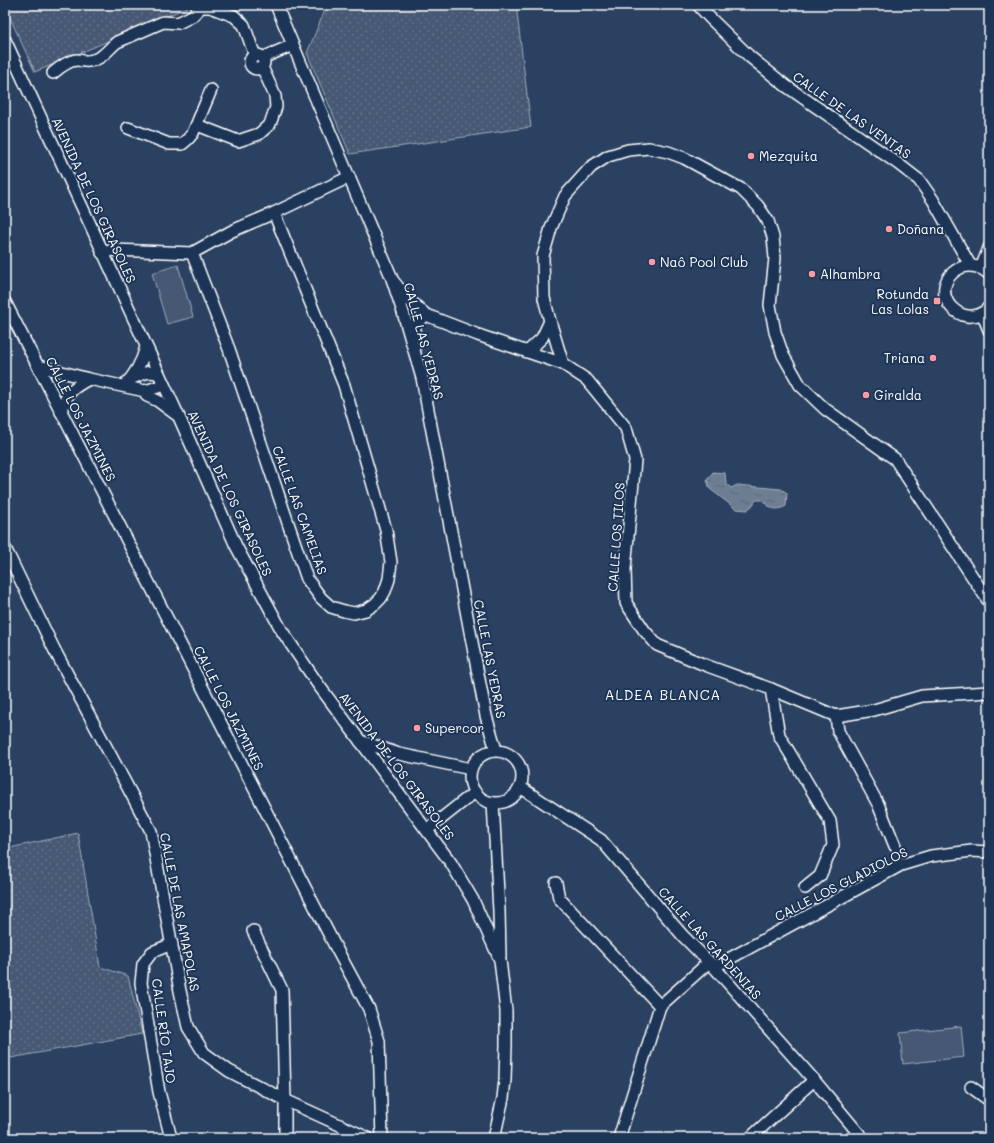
<svg xmlns="http://www.w3.org/2000/svg" width="994" height="1143" font-family="Mali,sans-serif">
  <style>
    .grass { fill: url(#grass-dots); stroke: #a2acba }
    .garden { fill: #465975; stroke: #a2acba }
    .water { fill: url(#water-ripples); stroke: #a7b1be }
    .lines { fill: none; stroke-linecap: round; stroke-linejoin: round }
    .minor-casing { stroke: #fff; stroke-width: 14 }
    .minor { stroke: #1d3557; stroke-width: 11 }
    .poi-dot { fill: #ff9aa2; stroke: #1d3557; stroke-width: 1.5 }
    .labels { text-anchor: middle; stroke-width: 4; stroke-linejoin: round; paint-order: stroke }
    .street-label { font-size: 13px; fill: #fff; stroke: #1d3557 }
    .poi-label { font-size: 13px; fill: #fff; stroke: #1d3557; text-anchor: start }
    .neighbourhood-label { font-size: 14px; letter-spacing: 1px; fill: #fff; stroke: #1d3557 }
  </style>
  <defs>
    <pattern id="grass-dots" width="8" height="8" patternUnits="userSpaceOnUse"><rect width="8" height="8" fill="#465975"/><path d="M2 2h.1M6 6h.1" fill="none" stroke="#62728a" stroke-width="1.8" stroke-linecap="round"/></pattern>
    <pattern id="water-ripples" width="26" height="14" patternUnits="userSpaceOnUse"><rect width="26" height="14" fill="#6d7d92"/><path d="M2 4q2-2 4 0t4 0M15 11q2-2 4 0t4 0" fill="none" stroke="#5e6772"/></pattern>
  </defs>
  <rect width="100%" height="100%" fill="#2a4161"/>
  <filter id="ink" filterUnits="userSpaceOnUse"><feTurbulence type="fractalNoise" baseFrequency=".025" numOctaves="2"/><feDisplacementMap in="SourceGraphic" scale="8" xChannelSelector="R" yChannelSelector="G"/><feConvolveMatrix kernelMatrix="1 2 1 2 8 2 1 2 1" color-interpolation-filters="sRGB"/></filter>
  <g filter="url(#ink)">
    <!-- grass -->
    <g class="grass">
      <path d="M5 5H193L35 72 5 7Z"/>
      <path d="M327 5H516L531 127 350 154 307 53Z"/>
      <path d="M78 833 100 967 128 976 142 1034 5 1059V849Z"/>
    </g>
    <!-- garden -->
    <g class="garden">
      <path d="M178 265 193 317 167 324 152 273Z"/>
      <path d="M961 1026 964 1057 903 1064 900 1033Z"/>
    </g>
    <!-- water -->
    <path class="water" d="M713 472 725 473 726 484 731 488 737 485 781 489 787 493 786 506C775 512 770 508 762 500H756L752 506 747 510 736 509 710 489 707 480Z"/>
    <g class="lines">
      <!-- minor casing -->
      <g class="minor-casing">
        <g id="minor">
          <path d="M276 5 391 276 402 309 422 378 486 716 496 750"/>
          <path d="M698 5 710 18 750 57 786 86 897 163 919 180 933 200 970 265"/>
          <path d="M5 40 179 417 236 546 282 631 317 683 451 863 473 900 500 960 506 1011V1045L505 1080 503 1098 494 1138"/>
          <circle cx="257" cy="62" r="7"/>
          <path d="M262 58 293 45"/>
          <path d="M53 73C59 68 69 60 77 60 81 60 85 62 89 61 103 59 108 49 117 42L163 22 178 23 192 16 201 7H210L234 16 244 25 255 56"/>
          <path d="M197 125 238 141 259 134 270 124 276 107 275 96 262 67"/>
          <path d="M128 128 169 144H182L188 139 193 133 211 90"/>
          <path d="M102 253 114 250 192 253 232 231 274 213 349 177"/>
          <path d="M192 253 229 349 307 579 321 598 331 607 344 611 354 613 366 610 375 604 381 598 385 591 389 579 391 562 386 530 344 385 274 213"/>
          <path d="M981 268 989 248"/>
          <path d="M989 274C965 251 930 282 951 307 955 311 960 315 967 316 975 317 983 314 989 307"/>
          <path d="M394 282 406 297 426 315 478 335 563 364 587 380 626 428 635 460 625 569 626 603 644 630 657 645 705 665 771 689 836 716 874 710 922 696 989 692"/>
          <path d="M5 302 335 946 369 1009 379 1041 382 1138"/>
          <path d="M982 313 989 330"/>
          <path d="M412 341 416 323 426 315"/>
          <path d="M527 352 542 338 550 321"/>
          <path d="M563 364 550 321 544 298 543 256 551 228 565 196 591 167 608 156 628 150 649 148 668 152 684 158 741 189 758 206 768 221 773 237 775 258 770 305 775 332 783 355 800 385 825 409 895 459 989 602"/>
          <path d="M39 366 89 379 145 391 158 387 161 385 162 381"/>
          <path d="M132 378C143 374 147 370 159 374"/>
          <path d="M124 386C135 375 142 362 146 347"/>
          <path d="M145 391 147 396 158 401 177 415"/>
          <path d="M61 412C67 392 72 388 89 379"/>
          <path d="M5 548 54 649 151 831 180 991 188 1027 204 1053 229 1071 285 1100 368 1138"/>
          <path d="M771 689 779 735 830 821 833 845 820 876 805 888"/>
          <path d="M836 716 838 731 878 804 895 846"/>
          <path d="M360 741 399 754 471 769"/>
          <circle cx="496" cy="777" r="26"/>
          <path d="M520 787 601 840 683 936 714 967 814 1080 860 1135 861 1138"/>
          <path d="M493 803 499 911 500 956"/>
          <path d="M427 830 475 792"/>
          <path d="M556 883 559 898 660 1006"/>
          <path d="M253 931 282 990 285 1100V1138"/>
          <path d="M714 967 901 865 931 856 972 851 989 852"/>
          <path d="M971 1087 989 1100"/>
          <path d="M171 1138 159 1092 141 983 143 964 152 952 172 944"/>
          <path d="M619 1138 660 1006 708 963"/>
          <path d="M750 1138 814 1080"/>
        </g>
      </g>
      <!-- minor -->
      <use href="#minor" class="minor"/>
    </g>
  </g>
  <!-- markers -->
  <g class="poi-dot">
    <circle cx="751" cy="156" r="4"/>
    <circle cx="889" cy="229" r="4"/>
    <circle cx="652" cy="262" r="4"/>
    <circle cx="812" cy="274" r="4"/>
    <rect x="933" y="297" width="8" height="8" rx="2"/>
    <circle cx="933" cy="358" r="4"/>
    <circle cx="866" cy="395" r="4"/>
    <circle cx="417" cy="728" r="4"/>
  </g>
  <g class="labels">
    <!-- street labels -->
    <g class="street-label">
      <text transform="translate(852 115) rotate(35)" y="5">CALLE DE LAS VENTAS</text>
      <text transform="translate(94 200) rotate(65)" y="5">AVENIDA DE LOS GIRASOLES</text>
      <text transform="translate(424 341) rotate(75)" y="5">CALLE LAS YEDRAS</text>
      <text transform="translate(81 419) rotate(63)" y="5">CALLE LOS JAZMINES</text>
      <text transform="translate(230 493) rotate(65)" y="5">AVENIDA DE LOS GIRASOLES</text>
      <text transform="translate(300 510) rotate(70)" y="5">CALLE LAS CAMELIAS</text>
      <text transform="translate(616 537) rotate(-86)" y="5">CALLE LOS TILOS</text>
      <text transform="translate(490 659) rotate(79)" y="5">CALLE LAS YEDRAS</text>
      <text transform="translate(229 708) rotate(63)" y="5">CALLE LOS JAZMINES</text>
      <text transform="translate(397 766) rotate(53)" y="5">AVENIDA DE LOS GIRASOLES</text>
      <text transform="translate(841 884) rotate(-27)" y="5">CALLE LOS GLADIOLOS</text>
      <text transform="translate(180 912) rotate(79)" y="5">CALLE DE LAS AMAPOLAS</text>
      <text transform="translate(710 943) rotate(48)" y="5">CALLE LAS GARDENIAS</text>
      <text transform="translate(164 1031) rotate(82)" y="5">CALLE RÍO TAJO</text>
    </g>
    <!-- poi labels -->
    <g class="poi-label">
      <text x="759" y="161">Mezquita</text>
      <text x="897" y="234">Doñana</text>
      <text x="660" y="267">Naô Pool Club</text>
      <text x="820" y="279">Alhambra</text>
      <text x="929" y="299" text-anchor="end">Rotunda<tspan x="929" dy="15">Las Lolas</tspan></text>
      <text x="925" y="363" text-anchor="end">Triana</text>
      <text x="874" y="400">Giralda</text>
      <text x="425" y="733">Supercor</text>
    </g>
    <!-- neighbourhood labels -->
    <g class="neighbourhood-label">
      <text x="663" y="700">ALDEA BLANCA</text>
    </g>
  </g>
  <!-- margin -->
  <rect width="994" height="1143" fill="none" stroke="#1d3557" stroke-width="20"/>
  <rect x="10" y="10" width="974" height="1123" fill="none" stroke="#fff" stroke-width="1.5" filter="url(#ink)"/>
</svg>
